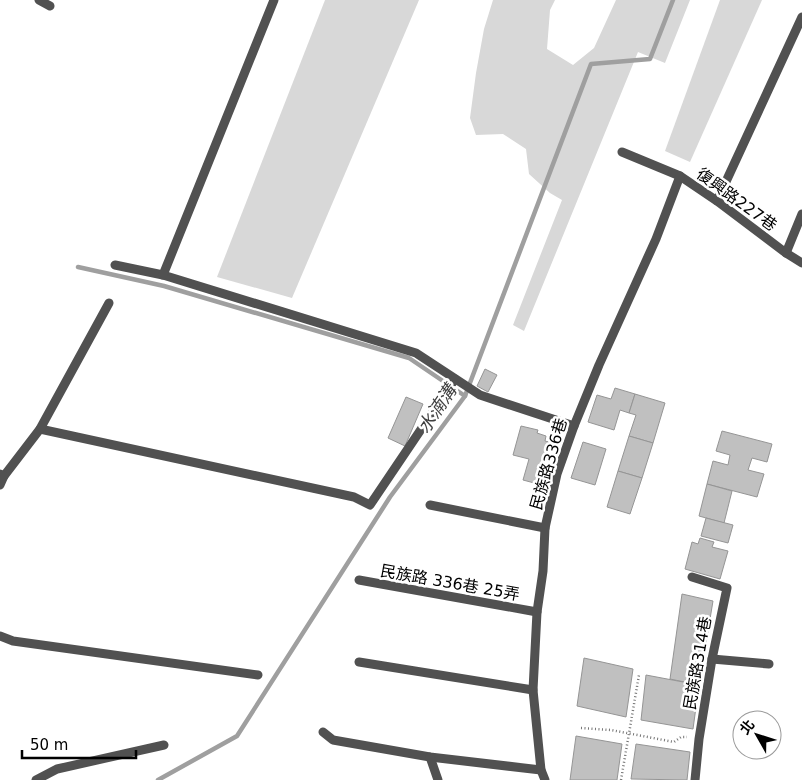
<svg xmlns="http://www.w3.org/2000/svg" width="802" height="780" font-family="'DejaVu Sans','Noto Sans TC',sans-serif">
  <style>
    .green { fill: #d8d8d8 }
    .lines { fill: none; stroke-linecap: round; stroke-linejoin: round }
    .stream { stroke: #9f9f9f; stroke-width: 4.5 }
    .building { fill: #c0c0c0; stroke: #959595 }
    .path { stroke: #737373; stroke-width: 2.5; stroke-dasharray: 1 2.5; stroke-linecap: butt }
    .service { stroke: #515151; stroke-width: 9 }
    .labels { text-anchor: middle; stroke-width: 5; stroke-linejoin: round; paint-order: stroke }
    .street-label { font-size: 16px; fill: #000; stroke: #fff }
    .water-label { font-size: 18px; font-style: italic; fill: #404040; stroke: #fff }
  </style>
  <rect width="100%" height="100%" fill="#fff"/>
  <!-- green -->
  <g class="green">
    <path d="M325 0H419L292 298 217 277Z"/>
    <path d="M493 0H555L550 10 547 49 573 65 594 48 616 0H690L665 63 638 52 524 331 513 325 562 200 550 193 529 174 526 149 503 134 476 135 470 118 476 73 484 29Z"/>
    <path d="M720 0H762L690 162 665 151Z"/>
  </g>
  <g class="lines">
    <!-- stream -->
    <g class="stream">
      <path d="M78 267 164 286 409 358 465 396"/>
      <path d="M158 780 237 736 390 497 465 396 591 64 650 59 673 0"/>
    </g>
  </g>
  <!-- building -->
  <g class="building">
    <path d="M485 369 497 375 488 392 477 386Z"/>
    <path d="M615 388 635 394 629 413 620 410 614 430 588 422 597 395 611 399Z"/>
    <path d="M635 394 665 403 653 443 629 436 636 415 629 413Z"/>
    <path d="M406 397 423 404 405 446 388 438Z"/>
    <path d="M521 426 538 430 537 433 546 436 545 441 549 442 538 484 523 480 529 459 513 455Z"/>
    <path d="M722 431 772 444 767 462 752 458 748 470 764 474 757 497 707 484 713 461 728 465 730 455 716 451Z"/>
    <path d="M629 436 653 443 642 478 618 471Z"/>
    <path d="M583 442 606 449 595 485 571 478Z"/>
    <path d="M618 471 642 478 630 514 607 507Z"/>
    <path d="M707 484 732 491 724 523 699 516Z"/>
    <path d="M706 518 733 525 728 543 701 536Z"/>
    <path d="M700 538 714 542 712 547 728 551 720 579 685 569 692 542 698 544Z"/>
    <path d="M682 594 713 601 699 685 670 679Z"/>
    <path d="M584 658 633 669 626 717 577 706Z"/>
    <path d="M646 675 699 685 693 729 641 720Z"/>
    <path d="M576 736 622 744 617 780H570Z"/>
    <path d="M636 744 690 752 687 780 631 779Z"/>
  </g>
  <g class="lines">
    <!-- path -->
    <g class="path">
      <path d="M581 728 611 730 674 742 681 737H687"/>
      <path d="M621 780 639 675"/>
    </g>
    <!-- service -->
    <g class="service">
      <path d="M39 0 50 6"/>
      <path d="M622 152 680 176 717 201 786 253 802 263"/>
      <path d="M717 201 802 17"/>
      <path d="M786 253 802 214"/>
      <path d="M115 265 163 275 416 353 480 395 574 426"/>
      <path d="M163 275 274 0"/>
      <path d="M40 429 354 497 370 505 455 379"/>
      <path d="M4 476 40 429 109 303"/>
      <path d="M0 485 4 476 0 474"/>
      <path d="M430 505 545 528"/>
      <path d="M692 577 727 588 712 659 699 739 695 780"/>
      <path d="M359 580 537 612"/>
      <path d="M0 636 13 641 258 675"/>
      <path d="M712 659 769 664"/>
      <path d="M359 662 533 690"/>
      <path d="M323 732 333 740 430 757 541 770"/>
      <path d="M430 757 438 780"/>
      <path d="M36 780 57 769 164 745"/>
      <path d="M545 780 541 770 533 690 537 612 543 571 545 528 557 474 574 426 599 365 656 239 680 176"/>
    </g>
  </g>
  <g class="labels">
    <!-- street labels -->
    <g class="street-label">
      <text transform="translate(737 199) rotate(36)" y="6">復興路227巷</text>
      <text transform="translate(548 464) rotate(-74)" y="6">民族路336巷</text>
      <text transform="translate(450 582) rotate(10)" y="6">民族路 336巷 25弄</text>
      <text transform="translate(697 663) rotate(-80)" y="6">民族路314巷</text>
    </g>
    <!-- water labels -->
    <g class="water-label">
      <text transform="translate(437 409) rotate(-56)" y="6">水湳溝</text>
    </g>
  </g>
  <!-- north arrow -->
  <g transform="translate(757 735) rotate(309)"><circle r="24" fill="#ffffff" stroke="#999999"/>
  <path d="M0-4L9 19L0 12L-9 19Z" fill="#000000"/>
  <text y="-8" font-size="14" font-weight="bold" text-anchor="middle" fill="#000000">北</text>
  </g>
  <!-- scale -->
  <path d="M22 750v8h114v-8" fill="none" stroke="#000000" stroke-width="2.5"/>
  <text x="30" y="750" font-size="15" fill="#000000" stroke="#ffffff" stroke-width="4" paint-order="stroke">50 m</text>
</svg>
